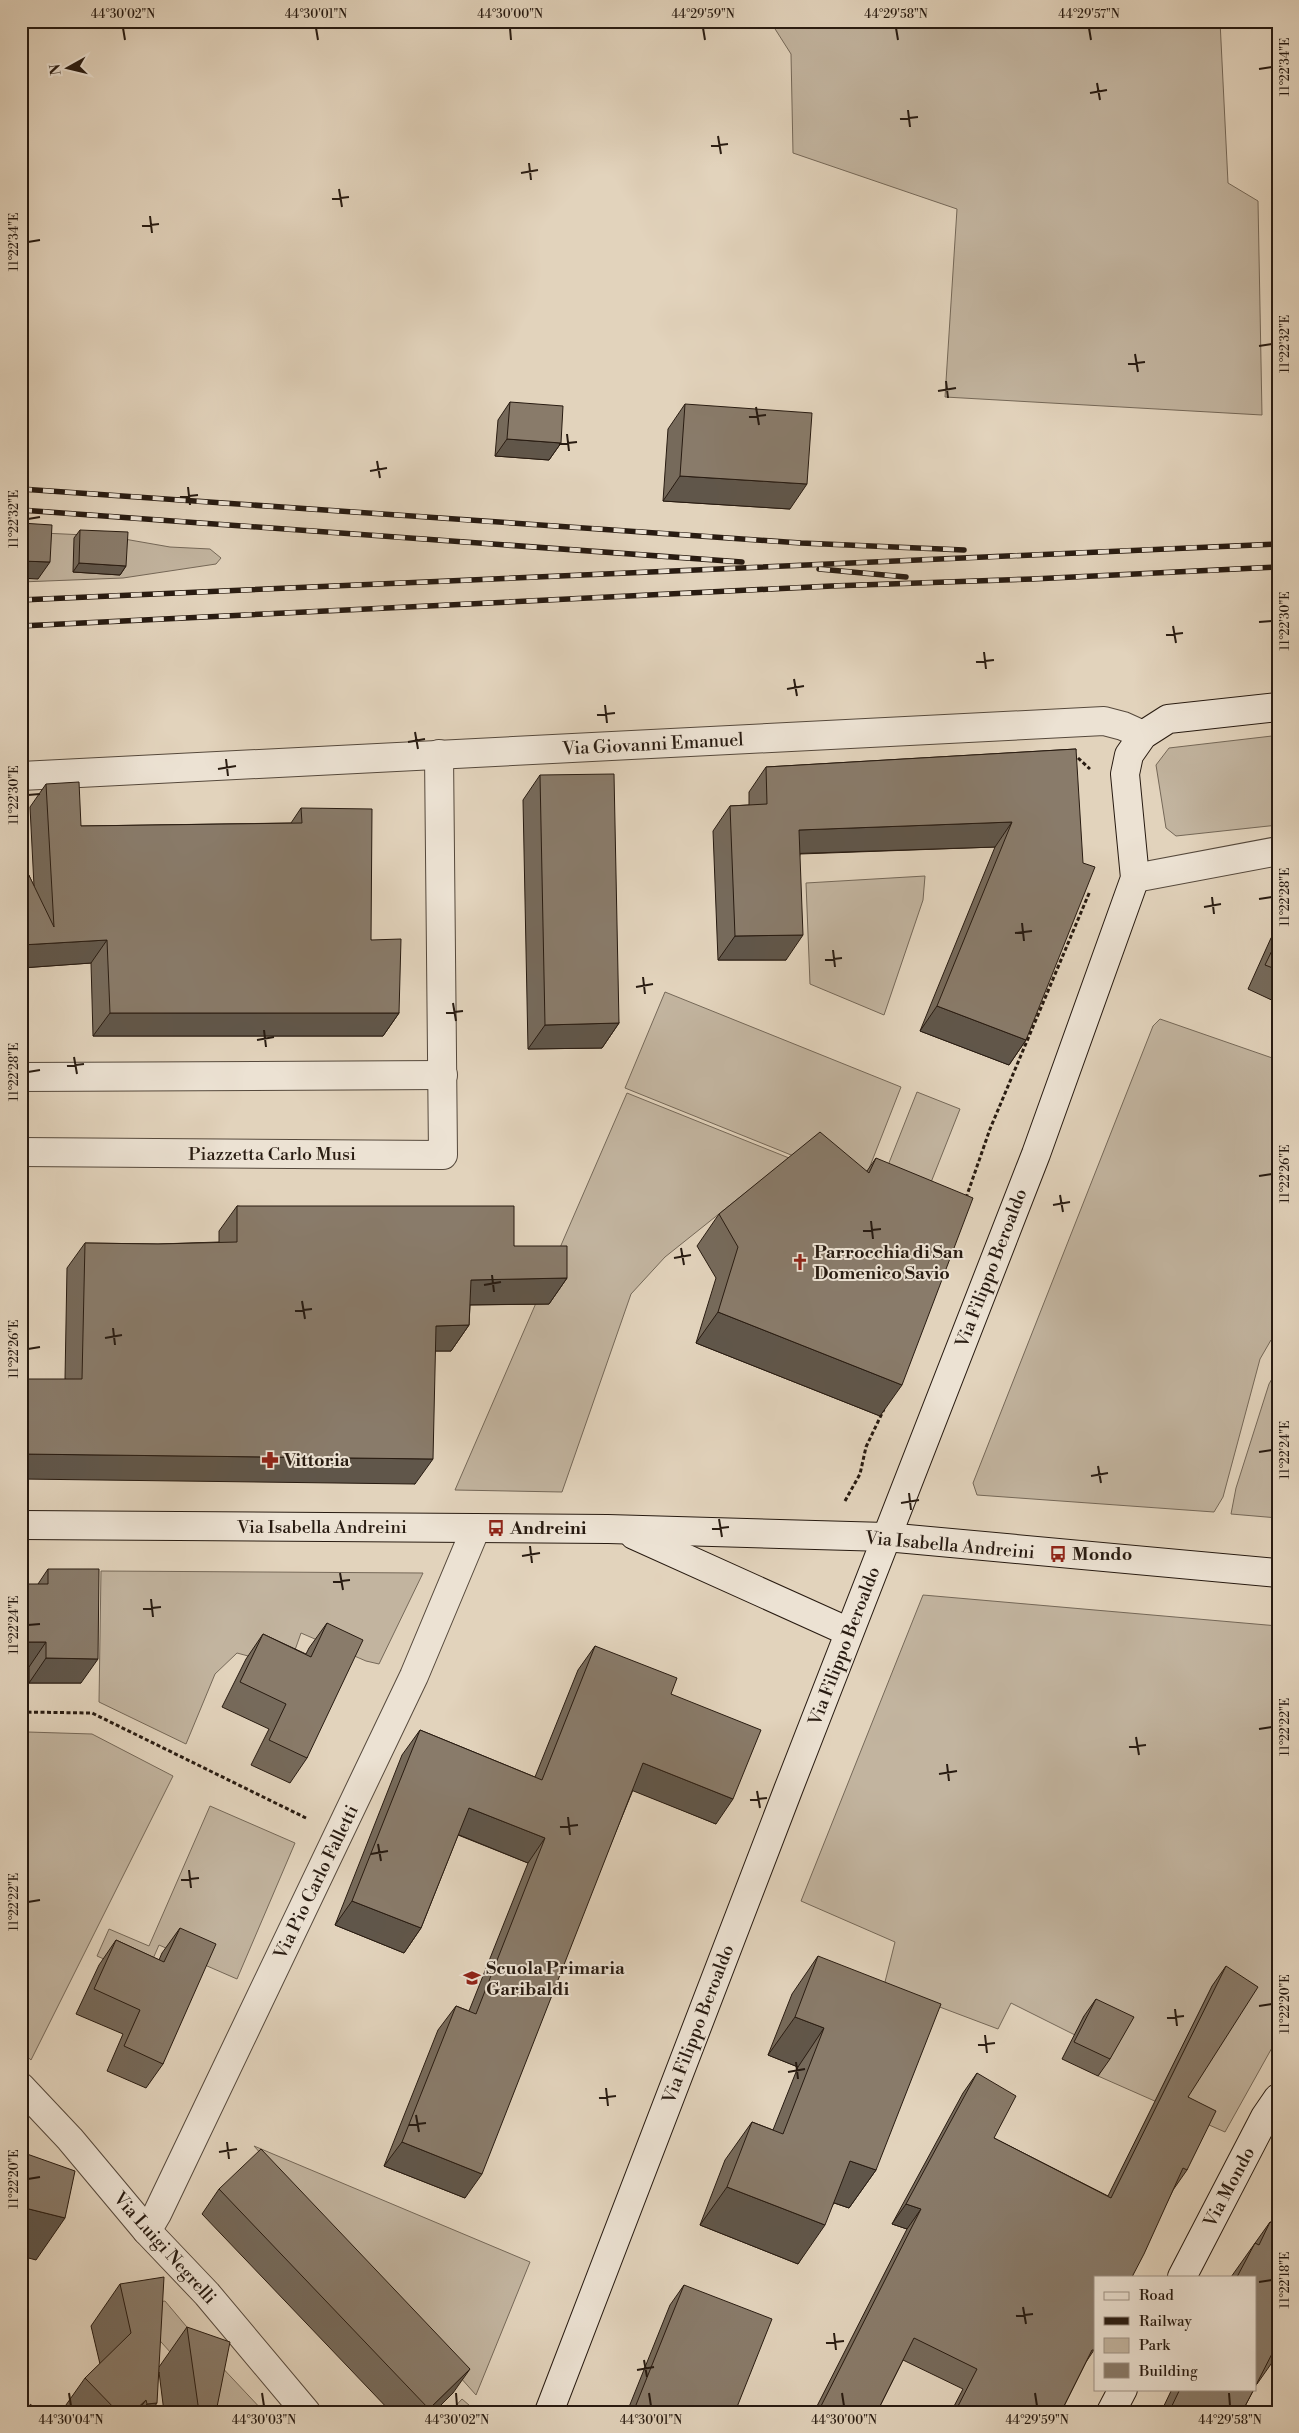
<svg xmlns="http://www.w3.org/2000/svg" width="1299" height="2433" font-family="'Libre Bodoni',serif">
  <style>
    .green { fill: #c2b49f; stroke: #756858 }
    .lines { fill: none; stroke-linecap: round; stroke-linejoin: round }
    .street-casing { stroke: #56493c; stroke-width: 30 }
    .secondary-casing { stroke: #281b11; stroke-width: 30 }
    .path { stroke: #281b11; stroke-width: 3; stroke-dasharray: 4 2.5; stroke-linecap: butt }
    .street { stroke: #ece2d3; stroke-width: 28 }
    .secondary { stroke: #ece2d3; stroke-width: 28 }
    .rail-casing { stroke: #281b11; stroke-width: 5.5 }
    .rail { stroke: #ece2d3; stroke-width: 4; stroke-dasharray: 11; stroke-linecap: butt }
    .wall { fill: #766a5b; stroke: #281b11 }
    .shaded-wall { fill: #60564a; stroke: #281b11 }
    .building { fill: #897b6a; stroke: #281b11 }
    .ticks { fill: none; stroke: #281b11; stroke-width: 2 }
    .labels { text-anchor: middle; stroke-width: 4; stroke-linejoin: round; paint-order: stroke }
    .street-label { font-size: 18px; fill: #281b11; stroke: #ece2d3 }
    .poi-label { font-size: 18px; font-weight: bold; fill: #281b11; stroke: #ece2d3; text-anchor: start }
    .neatline { fill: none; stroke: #281b11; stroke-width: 2 }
    .ticks-label { font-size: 12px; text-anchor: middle; fill: #281b11 }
  </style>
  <rect width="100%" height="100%" fill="#e2d3bc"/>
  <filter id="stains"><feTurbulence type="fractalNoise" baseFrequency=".004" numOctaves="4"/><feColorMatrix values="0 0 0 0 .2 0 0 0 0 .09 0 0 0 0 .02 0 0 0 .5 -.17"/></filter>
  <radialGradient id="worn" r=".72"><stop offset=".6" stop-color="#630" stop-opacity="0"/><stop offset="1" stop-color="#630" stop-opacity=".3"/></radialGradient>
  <!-- green -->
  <g class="green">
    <path d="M770 21H1220L1228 183 1258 201 1262 415 945 397 957 209 793 153 791 54Z"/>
    <path d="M21 532 107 536 170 547 210 549 221 558 216 564 123 578 21 582Z"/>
    <path d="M1272 736 1278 738V825L1176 836 1166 828 1156 765 1169 748Z"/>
    <path d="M925 876 923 900 884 1015 810 984 806 883Z"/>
    <path d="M665 992 901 1087 863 1184 625 1088Z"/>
    <path d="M1160 1019 1278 1060V1333L1271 1340 1260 1359 1223 1497 1214 1512 977 1495 973 1483 1153 1026Z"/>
    <path d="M917 1092 960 1109 926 1195 883 1178Z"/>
    <path d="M627 1093 789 1158 665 1257 631 1294 562 1492 455 1490Z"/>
    <path d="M1277 1370 1278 1518 1231 1514 1236 1488 1269 1384Z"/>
    <path d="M101 1571 423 1573 379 1664 366 1661 301 1633 289 1667 237 1653 215 1674 186 1744 99 1702Z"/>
    <path d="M923 1595 1278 1626V2037L1225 2132 1098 2076 1112 2052 1084 2016 1075 2035 1011 2003 998 2029 884 1986 895 1942 801 1901Z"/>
    <path d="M28 1732 92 1734 173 1776 31 2060 21 2051V1751Z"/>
    <path d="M210 1806 295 1843 237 1979 159 1945 145 1977 97 1956 109 1929 149 1946Z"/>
    <path d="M254 2146 530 2262 476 2395Z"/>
    <path d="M165 2301 208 2352 180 2363 153 2333 158 2302Z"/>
    <path d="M216 2361 264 2412H208Z"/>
    <path d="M462 2399 477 2412H450Z"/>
  </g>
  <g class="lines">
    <!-- street casing -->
    <g class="street-casing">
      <g id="street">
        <path d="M21 776 1104 721 1123 726 1143 735"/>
        <path d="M1135 878 1278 851"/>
        <path d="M21 1077 443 1075"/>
        <path d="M21 1152 443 1155 439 754"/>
        <path d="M21 2087 70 2139 147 2231 207 2294 306 2412"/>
        <path d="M147 2231 157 2214 414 1676 476 1528"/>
      </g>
    </g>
    <!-- secondary casing -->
    <g class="secondary-casing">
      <g id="secondary">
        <path d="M21 1525 608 1529 886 1537 1278 1573"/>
        <path d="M634 1535 849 1632"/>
        <path d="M1182 2277 1265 2117 1278 2098"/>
        <path d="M549 2412 788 1790 1036 1154 1135 878 1125 774 1129 755 1143 735 1168 719 1278 707"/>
        <path d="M1111 2412 1123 2389"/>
      </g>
    </g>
    <!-- path -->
    <g class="path">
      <path d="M1078 758 1090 769"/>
      <path d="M966 1198 990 1129 1090 891"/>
      <path d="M845 1501 860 1474 866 1447 884 1409"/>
      <path d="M21 1712 92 1713 306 1818"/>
      <path d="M21 2395 36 2412"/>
    </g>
    <!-- street -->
    <use href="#street" class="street"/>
    <!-- secondary -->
    <use href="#secondary" class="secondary"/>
    <!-- rail casing -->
    <g class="rail-casing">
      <g id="rail">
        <path d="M21 489 801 543 964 550"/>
        <path d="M21 510 742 562"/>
        <path d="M819 569 906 577"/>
        <path d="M21 600 1278 544"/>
        <path d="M21 626 832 586 1033 579 1278 567"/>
      </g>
    </g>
    <!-- rail -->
    <use href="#rail" class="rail"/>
  </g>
  <!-- wall -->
  <g class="wall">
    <path d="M510 402 561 443 549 460 495 456 498 420Z"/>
    <path d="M685 404 790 509 663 501 668 429Z"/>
    <path d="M80 530 126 566 120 575 73 572 74 538Z"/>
    <path d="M1076 749 1026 1040 1009 1065 920 1031 995 847 800 854 786 960H718L713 831 730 806 749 805V792L766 767Z"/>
    <path d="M540 775 619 1023 602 1048 528 1049 523 800Z"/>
    <path d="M46 784 81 826 291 823 301 808 371 940 399 1013 383 1036H93L91 963 21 968V859L34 886 30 807Z"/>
    <path d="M1278 929V1003L1248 989 1271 938Z"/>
    <path d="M876 1158 880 1416 696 1343 716 1278 697 1246 719 1214 867 1171Z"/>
    <path d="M237 1206 514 1246 567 1278 549 1304 470 1305 469 1325 451 1351H435L415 1484 65 1379 67 1268 85 1243 158 1244 219 1242V1231Z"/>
    <path d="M48 1569 81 1683H29V1667L38 1584Z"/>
    <path d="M327 1623 307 1758 290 1783 251 1765 269 1729 222 1707 246 1659 263 1634 306 1654 309 1648Z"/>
    <path d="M595 1646 671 1694 716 1824 633 1790 465 2198 384 2166 438 2030 456 2006 469 2011 528 1863 458 1835 421 1928 404 1953 335 1925 402 1755 420 1730 535 1777 578 1670Z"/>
    <path d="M180 1928 163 2064 146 2088 107 2071 123 2034 76 2014 99 1965 116 1940 159 1960 162 1953Z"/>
    <path d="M818 1956 876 2170 849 2208 834 2203 798 2264 700 2225 725 2160 752 2122 773 2130 798 2067 768 2055 792 1994Z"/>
    <path d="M1226 1966 1188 2097 1187 2170 1173 2190 1094 2350 1086 2362 1061 2412H951L963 2389 903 2360 877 2412H814L907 2229 892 2224 963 2093 977 2073 994 2138 1108 2196 1212 1986Z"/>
    <path d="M1096 1999 1110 2059 1098 2076 1062 2059 1084 2016Z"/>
    <path d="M219 2189 453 2393 434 2412H391L202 2214Z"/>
    <path d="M1270 2222 1278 2225V2354L1257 2384 1255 2277H1231Z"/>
    <path d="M120 2284 159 2367 187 2327 216 2412H164L159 2372 151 2412H61L85 2378 100 2364 91 2326Z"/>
    <path d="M684 2285 735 2412H627L670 2305Z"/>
    <path d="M1172 2389H1254L1242 2412H1161Z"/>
  </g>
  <!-- shaded-wall -->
  <g class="shaded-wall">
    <path d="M507 439 561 443 549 460 495 456Z"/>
    <path d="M680 476 807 484 790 509 663 501Z"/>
    <path d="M21 561 50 562 38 579 21 578Z"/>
    <path d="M79 563 126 566 120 575 73 572Z"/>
    <path d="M1012 822 995 847 782 854 799 830Z"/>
    <path d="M803 935 786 960H718L735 936Z"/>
    <path d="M107 940 91 963 21 968V945Z"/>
    <path d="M937 1006 1026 1040 1009 1065 920 1031Z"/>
    <path d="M110 1013H399L383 1036H93Z"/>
    <path d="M619 1023 602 1048 528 1049 545 1025Z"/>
    <path d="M567 1278 549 1304 453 1305 471 1280Z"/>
    <path d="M718 1312 902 1385 880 1416 696 1343Z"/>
    <path d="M469 1325 451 1351H418L436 1326Z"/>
    <path d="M21 1454 433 1459 415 1484 21 1479Z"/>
    <path d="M21 1642H46L29 1667H21Z"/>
    <path d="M46 1658 98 1659 81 1683H29Z"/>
    <path d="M643 1763 733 1799 716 1824 626 1788Z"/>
    <path d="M469 1808 545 1838 528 1863 452 1832Z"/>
    <path d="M352 1901 421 1928 404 1953 335 1925Z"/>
    <path d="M795 2017 824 2028 798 2067 768 2055Z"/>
    <path d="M402 2142 482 2174 465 2198 384 2166Z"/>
    <path d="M850 2161 876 2170 849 2208 823 2199Z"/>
    <path d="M727 2187 825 2225 798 2264 700 2225Z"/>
    <path d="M906 2204 921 2209 907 2229 892 2224Z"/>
    <path d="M21 2207 65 2218 36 2260 21 2256Z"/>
    <path d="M470 2369 453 2393 434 2412H427L429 2409Z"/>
    <path d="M146 2400 137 2412H133Z"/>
    <path d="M157 2403 151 2412H141L147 2404Z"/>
  </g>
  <!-- building -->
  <g class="building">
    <path d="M510 402 563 406 561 443 507 439Z"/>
    <path d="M685 404 812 413 807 484 680 476Z"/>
    <path d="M21 523 52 525 50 562 21 561Z"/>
    <path d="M80 530 128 532 126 566 79 563Z"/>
    <path d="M1076 749 1083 863 1095 867 1026 1040 937 1006 1012 822 799 830 803 935 735 936 730 806 767 804 766 767Z"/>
    <path d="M614 774 619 1023 545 1025 540 775Z"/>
    <path d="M79 782 81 826 302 823 301 808 372 809 371 940 401 939 399 1013H110L107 940 21 945V859L54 927 46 784Z"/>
    <path d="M1278 938V970L1265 965Z"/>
    <path d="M21 983 25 991 21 993Z"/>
    <path d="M820 1132 869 1173 876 1158 973 1198 902 1385 718 1312 738 1247 719 1214Z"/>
    <path d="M237 1206H514V1246H567V1278L471 1280 469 1325 436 1326 433 1459 21 1454V1379H82L85 1243 158 1244 237 1242Z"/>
    <path d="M48 1569H99L98 1659 46 1658V1642H21V1584H48Z"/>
    <path d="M327 1623 363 1640 307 1758 269 1740 286 1704 240 1682 263 1634 311 1657Z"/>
    <path d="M595 1646 677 1678 671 1694 761 1730 733 1799 643 1763 482 2174 402 2142 456 2006 476 2014 545 1838 469 1808 421 1928 352 1901 420 1730 542 1780Z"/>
    <path d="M180 1928 216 1944 163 2064 124 2046 140 2010 94 1989 116 1940 164 1962Z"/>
    <path d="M818 1956 941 2004 876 2170 850 2161 825 2225 727 2187 752 2122 783 2134 824 2028 795 2017Z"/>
    <path d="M1226 1966 1258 1987 1188 2097 1216 2111 1187 2170 1183 2168 1144 2254 1132 2277H1095V2349L1094 2350H1092L1061 2412H955L977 2369 914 2338 877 2412H818L921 2209 906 2204 977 2073 1016 2096 994 2138 1111 2198Z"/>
    <path d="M1096 1999 1134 2017 1110 2059 1074 2042Z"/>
    <path d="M21 2132 27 2154 75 2171 65 2218 21 2207Z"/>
    <path d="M261 2149 470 2369 429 2409 219 2189Z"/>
    <path d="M1270 2222 1278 2225V2342L1255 2387V2277H1237L1255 2243 1259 2245Z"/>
    <path d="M164 2277 157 2403 147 2404 146 2400 133 2412H118L85 2378 131 2333 120 2284Z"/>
    <path d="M684 2285 772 2319 735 2412H640L634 2410Z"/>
    <path d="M187 2327 230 2342 216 2412H199Z"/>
    <path d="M1180 2389H1254L1242 2412H1169Z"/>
  </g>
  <!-- ticks -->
  <path class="ticks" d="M123 28 125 40M316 28 318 40M510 28 511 40M703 28 705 40M896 28 898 40M1089 28 1091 40M1259 69 1272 67M1097 83 1100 100M1090 93 1107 90M908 110 910 127M900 119 918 117M718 136 721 154M711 146 728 144M529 163 531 180M521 173 538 170M339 189 342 207M332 199 349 197M150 216 152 233M142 226 159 224M28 242 40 240M1259 346 1272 344M1135 354 1138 372M1128 364 1145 362M946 381 948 398M938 391 956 388M756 407 759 425M749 417 766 415M567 434 569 451M559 444 577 442M377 461 380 478M370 471 387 468M188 487 190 505M180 497 198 495M28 519 40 517M1259 622 1272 621M1173 626 1176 643M1166 635 1183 633M984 652 986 669M976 662 994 660M794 679 797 696M787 689 804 686M605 705 607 723M597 715 615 713M415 732 418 749M408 742 425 739M226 759 228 776M218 769 236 766M28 795 40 794M1212 897 1214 914M1259 899 1272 897M1204 907 1221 904M1022 923 1024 941M1015 933 1032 931M833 950 835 967M825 960 842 958M643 977 645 994M636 987 653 984M453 1003 456 1021M446 1013 463 1011M264 1030 266 1047M257 1040 274 1037M74 1057 77 1074M67 1066 84 1064M28 1072 40 1070M1259 1176 1272 1174M1060 1195 1063 1212M1053 1205 1070 1202M871 1221 873 1239M863 1231 881 1229M681 1248 684 1265M674 1258 691 1255M492 1275 494 1292M484 1285 501 1282M302 1301 305 1319M295 1311 312 1309M113 1328 115 1345M105 1338 122 1335M28 1349 40 1347M1259 1452 1272 1450M1098 1466 1101 1483M1091 1476 1108 1473M909 1493 911 1510M901 1503 919 1500M719 1519 722 1537M712 1529 729 1527M530 1546 532 1563M522 1556 540 1553M340 1573 343 1590M333 1582 350 1580M151 1599 153 1617M143 1609 161 1607M28 1625 40 1624M1259 1729 1272 1727M1136 1737 1139 1755M1129 1747 1146 1745M947 1764 949 1781M939 1774 957 1771M757 1791 760 1808M750 1800 767 1798M568 1817 570 1835M560 1827 578 1825M378 1844 381 1861M371 1854 388 1851M189 1870 191 1888M181 1880 199 1878M28 1902 40 1900M1259 2006 1272 2004M1175 2009 1177 2026M1167 2018 1184 2016M985 2035 987 2053M978 2045 995 2043M796 2062 798 2079M788 2072 805 2069M606 2088 608 2106M599 2098 616 2096M416 2115 419 2132M409 2125 426 2123M227 2142 229 2159M219 2152 237 2149M28 2179 40 2177M1259 2282 1272 2280M1023 2307 1026 2324M1016 2316 1033 2314M834 2333 836 2350M826 2343 844 2341M644 2360 647 2377M637 2370 654 2367M69 2393 71 2406M262 2393 264 2406M456 2393 457 2406M649 2393 651 2406M842 2393 844 2406M1035 2393 1037 2406M1229 2393 1230 2406"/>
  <!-- icons -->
  <defs>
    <g id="church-bare" transform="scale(1.35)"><path d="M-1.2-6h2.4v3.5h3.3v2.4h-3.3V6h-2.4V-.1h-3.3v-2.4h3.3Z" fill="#8f2418" stroke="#ece2d3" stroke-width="2.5" paint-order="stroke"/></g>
    <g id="pharmacy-bare" transform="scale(1.35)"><path d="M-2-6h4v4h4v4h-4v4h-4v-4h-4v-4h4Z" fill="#8f2418" stroke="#ece2d3" stroke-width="2.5" paint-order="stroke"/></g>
    <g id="bus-bare" transform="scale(1.35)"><path d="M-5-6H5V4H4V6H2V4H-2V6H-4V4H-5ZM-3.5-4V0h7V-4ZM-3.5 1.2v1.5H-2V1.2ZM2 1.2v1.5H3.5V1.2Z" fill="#8f2418" stroke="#ece2d3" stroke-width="2.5" paint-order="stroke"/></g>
    <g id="school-bare" transform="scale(1.35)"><path d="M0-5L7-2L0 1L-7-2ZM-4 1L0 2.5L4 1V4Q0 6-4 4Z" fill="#8f2418" stroke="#ece2d3" stroke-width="2.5" paint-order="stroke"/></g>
  </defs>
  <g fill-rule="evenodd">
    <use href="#church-bare" x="800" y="1262"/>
    <use href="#pharmacy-bare" x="270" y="1460"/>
    <use href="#bus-bare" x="496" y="1528"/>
    <use href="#bus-bare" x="1058" y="1554"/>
    <use href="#school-bare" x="472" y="1978"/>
  </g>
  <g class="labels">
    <!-- street labels -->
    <g class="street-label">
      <text transform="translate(653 744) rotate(-3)" y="6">Via Giovanni Emanuel</text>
      <text x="272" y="1160">Piazzetta Carlo Musi</text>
      <text transform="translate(991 1268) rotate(-69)" y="6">Via Filippo Beroaldo</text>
      <text x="322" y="1533">Via Isabella Andreini</text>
      <text transform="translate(950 1545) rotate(5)" y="6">Via Isabella Andreini</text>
      <text transform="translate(844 1646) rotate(-69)" y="6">Via Filippo Beroaldo</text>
      <text transform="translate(316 1882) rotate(-64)" y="6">Via Pio Carlo Falletti</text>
      <text transform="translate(698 2024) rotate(-69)" y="6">Via Filippo Beroaldo</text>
      <text transform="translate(1229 2187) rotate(-62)" y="6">Via Mondo</text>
      <text transform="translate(165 2248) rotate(48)" y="6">Via Luigi Negrelli</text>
    </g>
    <!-- poi labels -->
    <g class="poi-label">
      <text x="814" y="1258">Parrocchia di San<tspan x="814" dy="21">Domenico Savio</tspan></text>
      <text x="284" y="1466">Vittoria</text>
      <text x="510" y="1534">Andreini</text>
      <text x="1072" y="1560">Mondo</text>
      <text x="486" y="1974">Scuola Primaria<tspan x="486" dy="21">Garibaldi</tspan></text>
    </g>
  </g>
  <!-- margin -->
  <rect width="1299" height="2433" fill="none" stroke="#e2d3bc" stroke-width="55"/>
  <!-- legend -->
  <rect x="1094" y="2276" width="162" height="115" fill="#ece2d3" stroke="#9e9285"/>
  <rect x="1104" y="2292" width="25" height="8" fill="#ece2d3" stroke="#9e9285"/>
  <text x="1139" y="2300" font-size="15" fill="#281b11">Road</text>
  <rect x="1104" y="2317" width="25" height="8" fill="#281b11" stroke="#9e9285"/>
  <text x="1139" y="2326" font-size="15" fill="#281b11">Railway</text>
  <rect x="1104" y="2338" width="25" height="15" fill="#c2b49f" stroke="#9e9285"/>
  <text x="1139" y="2350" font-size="15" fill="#281b11">Park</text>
  <rect x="1104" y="2363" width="25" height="15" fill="#897b6a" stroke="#9e9285"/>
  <text x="1139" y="2376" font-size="15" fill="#281b11">Building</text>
  <!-- north arrow -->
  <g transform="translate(68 68) rotate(262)" stroke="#ece2d3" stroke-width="4" paint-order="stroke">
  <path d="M0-4L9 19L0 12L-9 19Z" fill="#281b11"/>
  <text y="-8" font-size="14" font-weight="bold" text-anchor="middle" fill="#281b11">N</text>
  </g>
  <rect x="28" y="28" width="1244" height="2378" class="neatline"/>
  <g class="ticks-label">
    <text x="123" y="18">44°30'02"N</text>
    <text x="316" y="18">44°30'01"N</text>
    <text x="510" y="18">44°30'00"N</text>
    <text x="703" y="18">44°29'59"N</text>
    <text x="896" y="18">44°29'58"N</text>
    <text x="1089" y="18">44°29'57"N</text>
    <text transform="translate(1285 67) rotate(-90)" y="4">11°22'34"E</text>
    <text transform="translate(14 242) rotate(-90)" y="4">11°22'34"E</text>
    <text transform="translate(1285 344) rotate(-90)" y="4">11°22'32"E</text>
    <text transform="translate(14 519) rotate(-90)" y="4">11°22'32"E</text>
    <text transform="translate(1285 621) rotate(-90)" y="4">11°22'30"E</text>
    <text transform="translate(14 795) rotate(-90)" y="4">11°22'30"E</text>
    <text transform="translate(1285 897) rotate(-90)" y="4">11°22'28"E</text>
    <text transform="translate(14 1072) rotate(-90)" y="4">11°22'28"E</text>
    <text transform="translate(1285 1174) rotate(-90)" y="4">11°22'26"E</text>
    <text transform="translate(14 1349) rotate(-90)" y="4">11°22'26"E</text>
    <text transform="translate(1285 1450) rotate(-90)" y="4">11°22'24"E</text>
    <text transform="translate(14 1625) rotate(-90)" y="4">11°22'24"E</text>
    <text transform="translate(1285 1727) rotate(-90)" y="4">11°22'22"E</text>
    <text transform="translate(14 1902) rotate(-90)" y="4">11°22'22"E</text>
    <text transform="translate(1285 2004) rotate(-90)" y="4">11°22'20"E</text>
    <text transform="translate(14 2179) rotate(-90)" y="4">11°22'20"E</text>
    <text transform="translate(1285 2280) rotate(-90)" y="4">11°22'18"E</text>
    <text x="71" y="2424">44°30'04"N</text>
    <text x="264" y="2424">44°30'03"N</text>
    <text x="457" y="2424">44°30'02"N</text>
    <text x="651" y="2424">44°30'01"N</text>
    <text x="844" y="2424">44°30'00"N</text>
    <text x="1037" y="2424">44°29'59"N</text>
    <text x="1230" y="2424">44°29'58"N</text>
  </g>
  <rect width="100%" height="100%" filter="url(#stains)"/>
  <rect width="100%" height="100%" fill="url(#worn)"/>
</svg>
